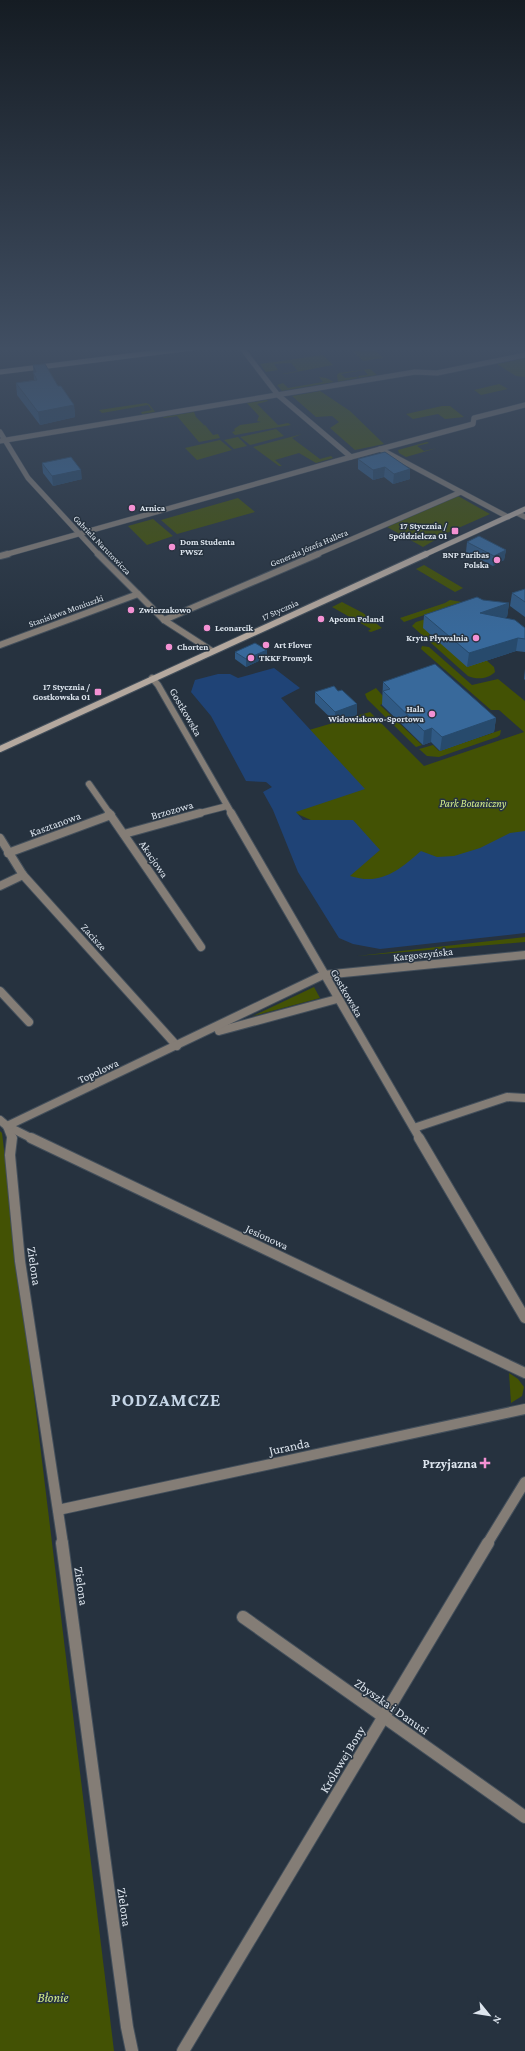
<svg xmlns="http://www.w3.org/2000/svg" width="525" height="2051" font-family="'Crimson Pro',serif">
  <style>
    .green { fill: #435204 }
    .water { fill: #1f4376 }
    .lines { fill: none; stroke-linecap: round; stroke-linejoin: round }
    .street-far4-casing { stroke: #434f5b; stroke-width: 6 }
    .street-far3-casing { stroke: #434f5b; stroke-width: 8 }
    .street-far2-casing { stroke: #434f5b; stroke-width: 10 }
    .street-far1-casing { stroke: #434f5b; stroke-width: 12 }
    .street-casing { stroke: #434f5b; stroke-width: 14 }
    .secondary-far1-casing { stroke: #434f5b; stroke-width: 6 }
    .secondary-casing { stroke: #434f5b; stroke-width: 8 }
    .street-far4 { stroke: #847d76; stroke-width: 5 }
    .street-far3 { stroke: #847d76; stroke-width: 6 }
    .street-far2 { stroke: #847d76; stroke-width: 8 }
    .street-far1 { stroke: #847d76; stroke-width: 10 }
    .street { stroke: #847d76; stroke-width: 12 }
    .secondary-far1 { stroke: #b4a89e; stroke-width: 5 }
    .secondary { stroke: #b4a89e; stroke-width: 6 }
    .wall { fill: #305a85 }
    .shaded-wall { fill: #274a6c }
    .building { fill: #38699b; stroke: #274a6c }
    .poi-dot { fill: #f491d3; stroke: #26323f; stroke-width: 1.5 }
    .labels { text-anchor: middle; stroke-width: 3; stroke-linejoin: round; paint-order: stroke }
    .far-poi-label { font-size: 9px; font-weight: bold; fill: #dde5ee; stroke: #26323f; text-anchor: start }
    .far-street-label { font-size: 9px; fill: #dde5ee; stroke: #26323f }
    .street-label { font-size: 11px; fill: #dde5ee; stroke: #26323f }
    .park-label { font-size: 11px; font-style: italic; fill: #d3ed8b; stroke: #26323f }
    .near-street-label { font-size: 13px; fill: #dde5ee; stroke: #26323f }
    .near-poi-label { font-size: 13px; font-weight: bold; fill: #dde5ee; stroke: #26323f; text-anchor: end }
    .near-park-label { font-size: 13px; font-style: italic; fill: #d3ed8b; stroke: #26323f }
    .near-district-label { font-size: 18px; font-weight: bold; letter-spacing: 1px; fill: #c5d5e6; stroke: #26323f }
  </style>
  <rect width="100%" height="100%" fill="#26323f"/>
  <!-- green -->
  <g class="green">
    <path d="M374 349 383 358 363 361 353 351Z"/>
    <path d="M323 355 333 365 285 374H282L298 371 291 363 274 364 278 370 266 372 260 364Z"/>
    <path d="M525 358V377L516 376 497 364Z"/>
    <path d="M370 369 377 375 359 378 358 376 368 375 364 370 341 374 345 378 356 377 358 378 338 382 337 375 339 373Z"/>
    <path d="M319 377 326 378 334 382 282 391 277 385 283 383 288 388 323 382Z"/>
    <path d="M499 384 508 389 481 395 474 390Z"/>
    <path d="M320 391 350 411 384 444 355 450 330 428 339 422 332 416 316 417 292 396Z"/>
    <path d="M267 400 268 401 257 404 278 425 288 423 291 425 235 435 232 432 235 431 234 429 240 425 261 422 257 421 259 416 247 403Z"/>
    <path d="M146 403 149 404 155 412 142 414 141 412 152 410 148 405 102 413 99 410Z"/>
    <path d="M442 406H450L464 417 445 419 438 414 413 419 406 414Z"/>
    <path d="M194 412 196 417 204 425 203 426 205 425 213 435 218 434 220 438 199 442 177 416 164 418 163 417Z"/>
    <path d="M276 429 284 436 250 445 240 437Z"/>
    <path d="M302 434 292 438 320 459 331 456 333 458 316 463 299 453 275 460 282 466H279L253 447Z"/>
    <path d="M238 437 247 446 234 449 224 440Z"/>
    <path d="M220 440 232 450 197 460 185 448Z"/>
    <path d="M427 442 429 443 417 446 424 451 437 448 406 457 399 453 398 450Z"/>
    <path d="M458 496 490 514 447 533 423 547 387 527Z"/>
    <path d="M238 498 255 512 177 534 161 520Z"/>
    <path d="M153 519 173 536 147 545 128 526Z"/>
    <path d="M424 565 463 588 455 592 416 569Z"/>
    <path d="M450 600 462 602 404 622 400 618 445 603Z"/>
    <path d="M342 602 363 613 382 628 371 632 368 631 371 629 332 607Z"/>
    <path d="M456 610 486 660 494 667 495 672C488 679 477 680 468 676L412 626 416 622Z"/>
    <path d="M422 646 429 647 472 685 498 679 525 701V836L403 876 363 884 346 876 313 821 293 812 299 733 370 712 424 766 524 732 499 710H491L421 649Z"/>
    <path d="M376 688 388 702 380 705 422 745 416 747 367 699 365 694Z"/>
    <path d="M501 730 500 735 497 737 439 757 427 756 419 749 433 745 439 751Z"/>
    <path d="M525 937V942L357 956Z"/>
    <path d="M314 987 320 998 253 1016Z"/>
    <path d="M0 1131 2 1133 114 2051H0Z"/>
    <path d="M509 1373 518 1379 524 1387 522 1396 511 1403Z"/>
  </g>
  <!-- water -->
  <path class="water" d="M274 668 300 688 281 698 365 789 296 812 303 820H353L380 850 350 876C381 886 399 870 421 851L437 857 454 856 480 848 510 833 525 831V933L380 949 353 944 339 938 298 872 273 810 263 792 272 787 266 782 246 781 211 716 191 692 195 680 218 674H230L238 678Z"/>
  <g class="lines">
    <!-- street-far4 casing -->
    <g class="street-far4-casing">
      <g id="street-far4">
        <path d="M241 347 278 395 351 457 473 424 474 418 525 405"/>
        <path d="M0 432 28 478 99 555"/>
        <path d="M0 441 415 372 437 373 525 355"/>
        <path d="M380 449 508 517"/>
        <path d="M517 513 525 517"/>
        <path d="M4 555 351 457"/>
        <path d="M315 555 461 492"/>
      </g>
    </g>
    <!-- street-far3 casing -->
    <g class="street-far3-casing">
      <g id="street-far3">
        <path d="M98 554 164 620 212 651"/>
        <path d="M0 556 8 554"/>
        <path d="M164 620 318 554"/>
        <path d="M0 645 138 594"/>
        <path d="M152 678 158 685 232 814"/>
        <path d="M89 784 110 814"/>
        <path d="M196 814 227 806"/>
      </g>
    </g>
    <!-- street-far2 casing -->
    <g class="street-far2-casing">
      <g id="street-far2">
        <path d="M109 813 201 947"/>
        <path d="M231 813 420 1139"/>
        <path d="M124 834 200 813"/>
        <path d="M0 838 23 875 177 1046"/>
        <path d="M8 853 111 815"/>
        <path d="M0 886 23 875"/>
        <path d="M0 991 29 1022"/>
        <path d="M219 1031 337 999"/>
        <path d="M0 1120 7 1126 33 1139"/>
        <path d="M7 1126 12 1139"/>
        <path d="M7 1126 323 975 525 955"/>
        <path d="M414 1128 507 1097 525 1098"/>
      </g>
    </g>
    <!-- street-far1 casing -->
    <g class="street-far1-casing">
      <g id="street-far1">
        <path d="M12 1138 10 1155 20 1261 63 1544"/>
        <path d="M31 1138 525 1373"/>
        <path d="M419 1138 525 1318"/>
        <path d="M58 1510 525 1409"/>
        <path d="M487 1544 525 1482"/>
      </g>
    </g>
    <!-- street casing -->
    <g class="street-casing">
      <g id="street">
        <path d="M62 1543 127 2027 132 2051"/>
        <path d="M243 1617 525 1817"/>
        <path d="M183 2051 488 1543"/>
      </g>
    </g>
    <!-- secondary-far1 casing -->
    <g class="secondary-far1-casing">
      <g id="secondary-far1">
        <path d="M0 372 200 347"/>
        <path d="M424 555 525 509"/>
      </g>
    </g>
    <!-- secondary casing -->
    <g class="secondary-casing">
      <path id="secondary" d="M0 749 426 554"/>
    </g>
    <!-- street-far4 -->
    <use href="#street-far4" class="street-far4"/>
    <!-- street-far3 -->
    <use href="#street-far3" class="street-far3"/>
    <!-- street-far2 -->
    <use href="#street-far2" class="street-far2"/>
    <!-- street-far1 -->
    <use href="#street-far1" class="street-far1"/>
    <!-- street -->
    <use href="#street" class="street"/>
    <!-- secondary-far1 -->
    <use href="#secondary-far1" class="secondary-far1"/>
    <!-- secondary -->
    <use href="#secondary" class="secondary"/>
  </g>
  <!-- wall -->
  <g class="wall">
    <path d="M33 365 58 386 74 405 75 417 40 425 17 395 16 383 34 380Z"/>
    <path d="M385 452 410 479 393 484 384 477 373 480 358 469V459Z"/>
    <path d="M42 463 82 479 53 486 43 473Z"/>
    <path d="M467 542 506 550 504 560 493 566 466 552Z"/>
    <path d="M525 589V617L510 606 512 593Z"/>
    <path d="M509 603 507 617 504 618 525 628V652L516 651 467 667 423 628 424 615Z"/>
    <path d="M267 650V657L246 667 235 659V652Z"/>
    <path d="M525 669V680L524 679Z"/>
    <path d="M383 682 496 718 494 732 440 751 431 742 423 745 382 705Z"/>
    <path d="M315 692 357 715 335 722 315 703Z"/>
  </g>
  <!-- shaded-wall -->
  <g class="shaded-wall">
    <path d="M74 405 75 417 40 425 38 412Z"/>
    <path d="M385 467 384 477 373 480V470Z"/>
    <path d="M410 469V479L393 484 394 474Z"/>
    <path d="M81 470 82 479 53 486 52 476Z"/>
    <path d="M506 550 504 560 493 566 494 556Z"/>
    <path d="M509 603 507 617 478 626 480 613Z"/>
    <path d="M518 638 516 651 467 667 469 653Z"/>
    <path d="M267 650V657L246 667V659Z"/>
    <path d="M357 704V715L335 722V712Z"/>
    <path d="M496 718 494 732 440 751 442 737Z"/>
    <path d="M432 728 431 742 423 745 424 731Z"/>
  </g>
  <!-- building -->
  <g class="building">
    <path d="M45 364 58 386H61L74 405 38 412 16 383 37 380 33 372H36L33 365Z"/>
    <path d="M385 452 410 469 394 474 385 467 373 470 358 459Z"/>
    <path d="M71 457 81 470 52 476 42 463Z"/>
    <path d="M479 536 506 550 494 556 467 542Z"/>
    <path d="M525 589V602L512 593Z"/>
    <path d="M477 597 483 600 509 603 480 613 515 620 525 628V639L518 638 469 653 424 615Z"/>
    <path d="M255 643 267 650 246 659 235 652Z"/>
    <path d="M435 664 496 718 442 737 432 728 424 731 383 691 390 689 383 682Z"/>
    <path d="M334 686 338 691 342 690 357 704 335 712 315 692Z"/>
  </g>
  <!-- sky -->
  <linearGradient id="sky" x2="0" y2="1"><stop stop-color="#151c23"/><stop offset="0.55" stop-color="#414f63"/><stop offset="1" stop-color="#414f63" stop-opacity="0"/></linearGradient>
  <rect width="525" height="634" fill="url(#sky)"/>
  <!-- markers -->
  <g class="poi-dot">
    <circle cx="132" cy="508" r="4"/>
    <rect x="451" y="527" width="8" height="8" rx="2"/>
    <circle cx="172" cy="547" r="4"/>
    <circle cx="497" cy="560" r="4"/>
    <circle cx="131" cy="610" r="4"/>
    <circle cx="321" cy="619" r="4"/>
    <circle cx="207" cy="628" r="4"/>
    <circle cx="476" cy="638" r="4"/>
    <circle cx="266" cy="645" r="4"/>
    <circle cx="169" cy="647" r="4"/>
    <circle cx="251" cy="658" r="4"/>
    <rect x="94" y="688" width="8" height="8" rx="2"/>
    <circle cx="432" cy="714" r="4"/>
    <path d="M483 1457h4v4h4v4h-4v4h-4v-4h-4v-4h4z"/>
  </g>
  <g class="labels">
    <!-- far-poi labels -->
    <g class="far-poi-label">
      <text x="140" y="511">Arnica</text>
      <text x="447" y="529" text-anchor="end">17 Stycznia /<tspan x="447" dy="10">Spółdzielcza 01</tspan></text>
      <text x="180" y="545">Dom Studenta<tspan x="180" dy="10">PWSZ</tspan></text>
      <text x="489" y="558" text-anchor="end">BNP Paribas<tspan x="489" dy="10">Polska</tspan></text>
      <text x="139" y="613">Zwierzakowo</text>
      <text x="329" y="622">Apcom Poland</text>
      <text x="215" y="631">Leonarcik</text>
      <text x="468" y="641" text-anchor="end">Kryta Pływalnia</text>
      <text x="274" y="648">Art Flover</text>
      <text x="177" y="650">Chorten</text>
      <text x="259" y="661">TKKF Promyk</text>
      <text x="90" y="690" text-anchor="end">17 Stycznia /<tspan x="90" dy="10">Gostkowska 01</tspan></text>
      <text x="424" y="712" text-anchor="end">Hala<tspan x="424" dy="10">Widowiskowo-Sportowa</tspan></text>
    </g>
    <!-- far-street labels -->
    <g class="far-street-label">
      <text transform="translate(102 545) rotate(46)" y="3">Gabriela Narutowicza</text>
      <text transform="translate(309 548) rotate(-23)" y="3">Generała Józefa Hallera</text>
      <text transform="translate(280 610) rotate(-24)" y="3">17 Stycznia</text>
      <text transform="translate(66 611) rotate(-20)" y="3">Stanisława Moniuszki</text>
    </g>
    <!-- street labels -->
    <g class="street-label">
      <text transform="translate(186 712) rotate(60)" y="4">Gostkowska</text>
      <text transform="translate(172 810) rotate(-16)" y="4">Brzozowa</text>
      <text transform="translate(55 824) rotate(-20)" y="4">Kasztanowa</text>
      <text transform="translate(154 859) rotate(56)" y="4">Akacjowa</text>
      <text transform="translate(94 937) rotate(48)" y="4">Zacisze</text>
      <text transform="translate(423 954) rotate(-6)" y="4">Kargoszyńska</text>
      <text transform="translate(347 993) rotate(60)" y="4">Gostkowska</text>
      <text transform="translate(98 1071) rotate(-25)" y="4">Topolowa</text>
      <text transform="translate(267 1237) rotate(25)" y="4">Jesionowa</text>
    </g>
    <!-- park labels -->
    <g class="park-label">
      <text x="473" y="807">Park Botaniczny</text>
    </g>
    <!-- near-street labels -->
    <g class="near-street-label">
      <text transform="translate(35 1266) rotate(82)" y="5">Zielona</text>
      <text transform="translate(289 1446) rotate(-12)" y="5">Juranda</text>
      <text transform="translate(82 1586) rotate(82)" y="5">Zielona</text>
      <text transform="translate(392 1706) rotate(35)" y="5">Zbyszka i Danusi</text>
      <text transform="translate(342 1759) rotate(-59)" y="5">Królowej Bony</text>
      <text transform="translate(125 1907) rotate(82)" y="5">Zielona</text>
    </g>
    <!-- near-poi labels -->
    <g class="near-poi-label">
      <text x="477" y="1468">Przyjazna</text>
    </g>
    <!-- near-park labels -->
    <g class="near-park-label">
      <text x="53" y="2002">Błonie</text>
    </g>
    <!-- near-district labels -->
    <g class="near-district-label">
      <text x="166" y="1406">PODZAMCZE</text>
    </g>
  </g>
  <!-- north arrow -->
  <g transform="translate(489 2015) rotate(120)" stroke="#26323f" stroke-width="3" paint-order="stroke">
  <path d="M0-3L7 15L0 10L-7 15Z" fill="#dde5ee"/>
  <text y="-6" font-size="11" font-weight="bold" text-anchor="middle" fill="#dde5ee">N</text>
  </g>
</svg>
